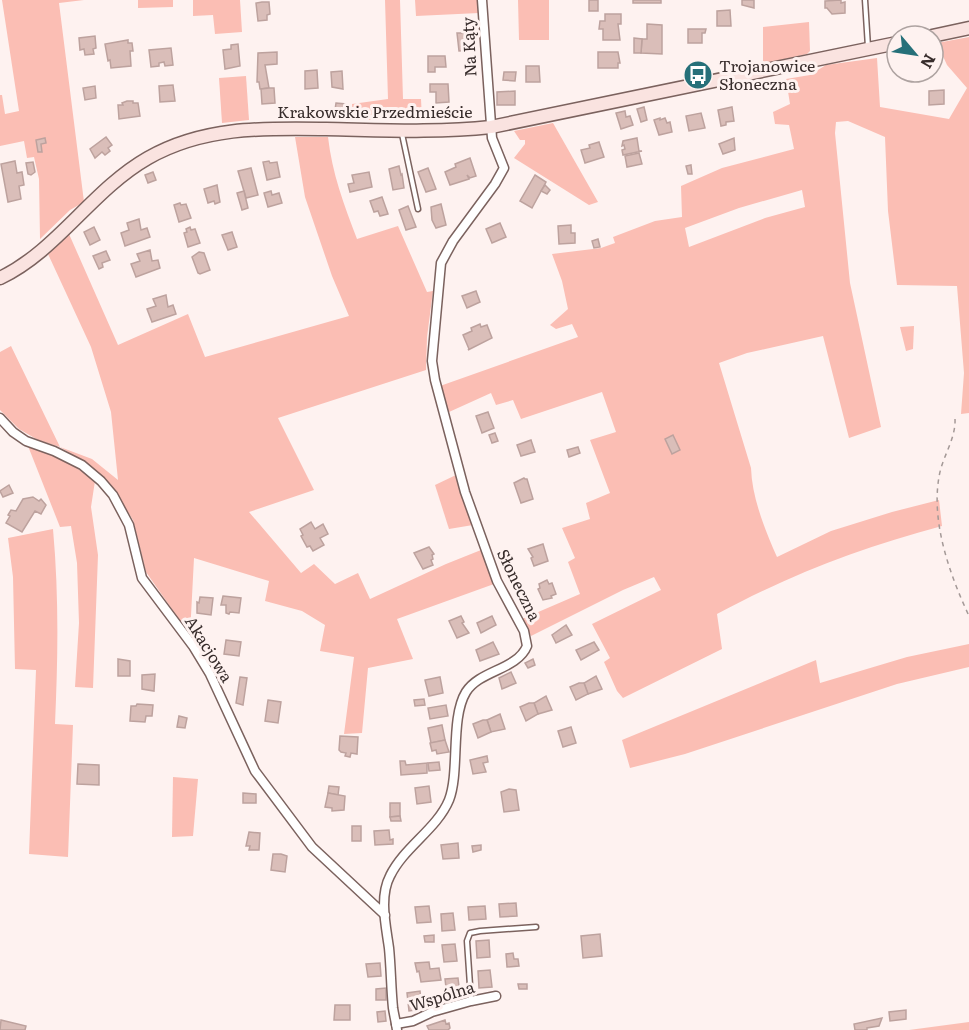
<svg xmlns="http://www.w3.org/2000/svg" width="969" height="1030" font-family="Literata,serif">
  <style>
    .green { fill: #fbbeb4; fill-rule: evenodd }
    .building { fill: #dabeb9; stroke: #bda29e; stroke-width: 1.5 }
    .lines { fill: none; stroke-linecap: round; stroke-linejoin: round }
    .lane-casing { stroke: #7b625e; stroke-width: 7 }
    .street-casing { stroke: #7b625e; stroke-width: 11 }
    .secondary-casing { stroke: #7b625e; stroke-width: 15 }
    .path { stroke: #a49997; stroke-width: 1.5; stroke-dasharray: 4.5 4.5; stroke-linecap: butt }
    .lane { stroke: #fff; stroke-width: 4 }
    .street { stroke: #fff; stroke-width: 8 }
    .secondary { stroke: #fae3e0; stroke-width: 12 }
    .labels { text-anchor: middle; stroke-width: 6; stroke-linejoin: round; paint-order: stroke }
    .street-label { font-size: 16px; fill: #372c2b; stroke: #fef2f0 }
    .poi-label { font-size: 16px; fill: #372c2b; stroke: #fef2f0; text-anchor: start }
  </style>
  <rect width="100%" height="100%" fill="#fef2f0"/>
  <!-- green -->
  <g class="green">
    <path d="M2 0H84L59 3 84 202 70 210 40 239 39 179 34 157 27 158 24 141 0 146V95H2L5 114 19 111Z"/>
    <path d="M138 0H173V7L138 8Z"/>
    <path d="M193 0H240L242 32 215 34 213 15 193 16Z"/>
    <path d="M385 0H400L403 99H421L422 120H353L352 104 388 99Z"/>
    <path d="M415 0H479V13L416 16Z"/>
    <path d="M518 0H549V40H519Z"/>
    <path d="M809 22 810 51 807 54 763 64V27Z"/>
    <path d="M969 37V413L961 414 964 373 957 286 897 285 888 211 885 137 848 121 836 122 835 133 850 283 881 427 849 438 823 336 747 353 719 363 751 468C752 498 765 530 777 557L831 531 892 512 939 500 942 526C860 548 792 574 717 614L722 649 623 698 617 691 604 662 610 658 592 624 661 590 654 577 623 590 531 636 522 619 580 594 568 562 575 558 562 528 590 519 586 503 610 493 590 440 616 432 602 392 521 419 513 400 496 405 491 393 449 412 440 386 578 337 572 324 556 329 550 325 568 309 562 281 552 254 601 248 615 243 613 237 655 221 682 217 681 186 722 168 794 149 789 125 775 124 773 112 790 104 786 79 810 75 826 65 877 58 880 107 949 119 967 88 947 65 937 43ZM802 190 805 207 765 218 689 247 685 228 739 208Z"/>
    <path d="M246 76 249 120 222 123 219 78Z"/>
    <path d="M553 123 598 202 589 205 514 158 525 144V140H520L514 131Z"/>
    <path d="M295 137H328C332 173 344 205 357 239L398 226 427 292 433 291 427 337 426 370 278 418 314 490 249 512 301 573 314 564 335 584 358 573 370 599 446 564 481 550 494 584 397 619 413 659 368 668 362 733 344 734 354 657 320 651 325 625 302 611 265 601 269 581 194 558 190 635 146 572 133 520 110 484 89 465 60 447 38 440 19 429 0 410V352L11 346 60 447 92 459 118 480 111 412 91 347 48 254 69 234 118 345 188 314 205 357 349 316 332 276 305 197Z"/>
    <path d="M914 326 913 349 906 351 900 327Z"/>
    <path d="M28 446 63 458 95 481 91 507 98 555 93 688 75 687 79 623 77 563 71 526 60 527Z"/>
    <path d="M456 475 473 525 449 529 435 485Z"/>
    <path d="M53 529C59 596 58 657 55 724L73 725 68 857 29 854 36 670 15 669 13 577 8 538Z"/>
    <path d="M969 644V667L897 684 685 754 630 768 622 740 816 660 820 683 907 657Z"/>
    <path d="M173 777 198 779 193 836 172 837Z"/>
    <path d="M969 1022V1030H909Z"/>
  </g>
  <!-- building -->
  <g class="building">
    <rect x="589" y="0" width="9" height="11"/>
    <rect x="633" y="0" width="28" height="3"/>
    <path d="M742 0H754V8L742 5Z"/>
    <path d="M841 0V3L845 2V13L832 14 827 8H825V1Z"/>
    <path d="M262 2H269L270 14 267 15V20L258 21 256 3Z"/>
    <path d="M730 10 731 26H717V11Z"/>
    <path d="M605 14H621V24H618L620 40H603V29H599L600 21H605Z"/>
    <path d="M647 24 662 25V54L641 53 642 39H647Z"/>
    <path d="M688 29H706L705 33H702V43H688Z"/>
    <path d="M457 33H471L472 50 459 51Z"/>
    <path d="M95 36 96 48 93 49 94 54 85 55 84 49 80 50 79 38Z"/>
    <path d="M634 38 642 39 641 53H634Z"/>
    <path d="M128 40V43H132L133 51H130L131 66 111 68 110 60 108 61 105 44Z"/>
    <path d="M238 44 240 66 225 69 223 50 231 49V45Z"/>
    <path d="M171 48 173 65 165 66 164 62 159 63V66L151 67 149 50Z"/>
    <path d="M277 52V64L265 65 269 88 260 89 259 82H257L258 53Z"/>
    <path d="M598 52H618L620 63H618V68H598Z"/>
    <path d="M428 56H445L446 67H435V72H428Z"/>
    <path d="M526 66H539L540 82H526Z"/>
    <path d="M317 70 318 88 305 89V71Z"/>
    <path d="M342 71 343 89 332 87 331 72Z"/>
    <path d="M504 72H516L515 81 503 80Z"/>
    <path d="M430 84H448L449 102 436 103V92H430Z"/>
    <path d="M173 85 175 101 160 102 159 86Z"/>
    <path d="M95 86 96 98 85 100 83 88Z"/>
    <path d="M269 88H274L275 103 262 104 261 89Z"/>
    <path d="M944 90V104L929 105V91Z"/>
    <path d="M515 91V105H497V92Z"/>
    <path d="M127 101H133V103H138L140 116 119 119 118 105H123L122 103Z"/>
    <path d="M336 103 346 104 345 110H335Z"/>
    <path d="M644 107 647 120 641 122 637 109Z"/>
    <path d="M732 107 734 121 726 122V125L721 126 718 110Z"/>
    <path d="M625 111 626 117 630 116 633 125 621 129 616 113Z"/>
    <path d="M701 113 705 128 689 131 686 116Z"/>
    <path d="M660 118V120L665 118 667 123 670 122 672 132 659 135 654 120Z"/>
    <path d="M106 137 112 145 108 148 110 151 105 155 102 152 95 158 90 149Z"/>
    <path d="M45 138 46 143 41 144 42 152H38L36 140Z"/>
    <path d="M637 138 639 151H642L623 155 622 150 625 149 624 145 622 146 623 141Z"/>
    <path d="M734 138 735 150 723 154 719 144Z"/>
    <path d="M599 142 604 157 585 163 581 150 590 148 589 145Z"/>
    <path d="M639 153 642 164 627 167 625 156Z"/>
    <path d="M470 158 476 176 470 178 467 175 469 179 450 185 445 172 456 167 455 164Z"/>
    <path d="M15 161 17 173 22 172 24 185 19 186 21 199 8 202 1 164Z"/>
    <path d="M269 161 270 163 277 162 280 177 267 180 263 162Z"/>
    <path d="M33 162 35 172 31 175 28 174 26 163Z"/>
    <path d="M691 165 692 174H688L686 166Z"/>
    <path d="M399 166 401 175 402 174 404 188 393 190 389 169Z"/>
    <path d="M251 168 258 195 246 198 238 171Z"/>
    <path d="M428 168 436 189 426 192 418 172Z"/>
    <path d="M153 172 156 180 148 183 145 175Z"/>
    <path d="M369 172 372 187 350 192 348 184 354 183 352 175Z"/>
    <path d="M535 175 546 182 532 208 520 201Z"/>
    <path d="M217 185 220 202 215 204 214 201 208 203 204 189Z"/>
    <path d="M545 185 550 190 547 194 541 191Z"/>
    <path d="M244 191 248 208 242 210 237 193Z"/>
    <path d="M271 191 272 195 279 193 282 203 268 207 264 193Z"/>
    <path d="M382 197 388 214 380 216 378 211 374 212 370 201Z"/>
    <path d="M180 203 181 205 186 204 191 218 179 222 174 205Z"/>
    <path d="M441 204 446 225 436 228 432 220 431 207Z"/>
    <path d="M408 206 416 227 406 230 399 210Z"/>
    <path d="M139 219 141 230 147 228 150 237 125 246 121 233 129 230 127 223Z"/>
    <path d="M500 223 506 237 492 243 486 229Z"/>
    <path d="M571 225V233H575V243L559 244 558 226Z"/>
    <path d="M94 227 100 240 90 245 84 232Z"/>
    <path d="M190 227 191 230 195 229 200 243 188 247 184 233 187 232 186 229Z"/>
    <path d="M232 232 237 247 228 250 222 235Z"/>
    <path d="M598 239 600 247 594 248 592 241Z"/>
    <path d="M150 250 152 261 158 260 160 268 136 277 131 264 140 261 137 254Z"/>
    <path d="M106 251 110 260 102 263 103 267 99 269 93 256Z"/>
    <path d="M199 252 204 253 210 270 200 274 198 273 192 257Z"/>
    <path d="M476 291 480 302 467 308 462 296Z"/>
    <path d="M166 295 168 307 173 305 176 314 152 322 147 309 156 306 153 299Z"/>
    <path d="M480 324 481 327 487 325 492 338 468 350 469 349 463 335 472 331 471 328Z"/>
    <path d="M488 412 494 428 482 433 476 416Z"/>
    <path d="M495 433 498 441 492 443 489 435Z"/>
    <path d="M673 435 680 450 672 454 665 439Z"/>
    <path d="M531 440 535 452 521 456 517 445Z"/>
    <path d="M578 447 580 453 569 457 567 450Z"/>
    <path d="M524 478 525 479H527L533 499 521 503 514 483Z"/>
    <path d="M9 485 13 493 3 497 0 491Z"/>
    <path d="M33 497 39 501 41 499 46 505 41 514 35 511 22 532 6 523 10 516 8 515 11 510 16 511 23 499Z"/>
    <path d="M311 522 315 529 323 524 328 534 320 538 324 545 313 551 310 546 307 547 301 536 303 535 300 529Z"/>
    <path d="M543 544 548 561 534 566 531 558 533 557 528 549Z"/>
    <path d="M429 547 434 554 432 555 433 559 431 560 433 565 423 569 414 553Z"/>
    <path d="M547 580 549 584 552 583 556 594 551 596 552 598 543 600 538 589 540 588 539 584Z"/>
    <path d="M223 596 241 598 239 613 230 612 229 614 226 613V605H221Z"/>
    <path d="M200 597 213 598 211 615 197 613V602L199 603Z"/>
    <path d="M461 616 464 622 462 623 469 633 457 638 449 621Z"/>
    <path d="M492 616 496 625 481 633 477 623Z"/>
    <path d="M566 625 572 635 556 643 552 635Z"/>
    <path d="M226 640 241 642 239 656 224 654Z"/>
    <path d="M493 642 499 654 480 661 476 650Z"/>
    <path d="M594 642 599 650 581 660 576 650Z"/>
    <path d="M118 659 130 661V676H118Z"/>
    <path d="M533 659 535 665 528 668 525 663Z"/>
    <path d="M511 672 516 683 502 689 499 678Z"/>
    <path d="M155 674 154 691 142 689V675Z"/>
    <path d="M596 676 602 689 588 694 584 683Z"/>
    <path d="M240 677 247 678 243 705 236 703Z"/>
    <path d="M440 677 443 693 429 696 425 680Z"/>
    <path d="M579 683H584L588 694 576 700 570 687Z"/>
    <path d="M546 696 552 710 538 714 534 703Z"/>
    <path d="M424 699 425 705 415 706 414 700Z"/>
    <path d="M268 700 281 702 278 723 265 721Z"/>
    <path d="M529 703H534L538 714 526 721 520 707Z"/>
    <path d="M137 704 153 705 152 716H146L145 722 130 721 131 706H136Z"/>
    <path d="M446 705 448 716 430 719 428 708Z"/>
    <path d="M500 714 505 729 491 732 487 720Z"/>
    <path d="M179 716 187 718 185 728 177 727Z"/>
    <path d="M483 720H487L491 732 478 738 473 724Z"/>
    <path d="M442 725 445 740 431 743 428 728Z"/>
    <path d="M571 727 576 743 563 747 558 731Z"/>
    <path d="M340 736 358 737 357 754 351 753 350 757 345 756 346 753 341 752 339 750Z"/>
    <path d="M445 740 449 752 437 754 436 750 432 751 430 743Z"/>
    <path d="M487 756 488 762 483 763 486 772 473 774 470 760Z"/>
    <path d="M400 761H405L406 765 427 763V773L401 775Z"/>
    <path d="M439 762 440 770 429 771 428 763Z"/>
    <path d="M78 764 99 765V785L77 784Z"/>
    <path d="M329 786 339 787 338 795 328 793Z"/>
    <path d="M429 786 431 802 417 804 415 788Z"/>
    <path d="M509 789 516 790 519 810 504 812 501 792Z"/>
    <path d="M243 793 256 794V803H243Z"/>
    <path d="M328 793 345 796 344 810 332 811V808L325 807Z"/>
    <path d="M390 803H400V816L390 817Z"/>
    <path d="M400 816 401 821H391L390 817Z"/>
    <rect x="352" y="826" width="9" height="15"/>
    <path d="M389 830 390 840 393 839V844L375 845 374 831Z"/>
    <path d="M249 832 260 833 259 850H249L250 846H246Z"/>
    <path d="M458 843 459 858 443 859 441 845Z"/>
    <path d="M481 845V850L473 852 472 846Z"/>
    <path d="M273 854H281L287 856 285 872 271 870Z"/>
    <path d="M516 903 517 916 500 917 499 904Z"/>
    <path d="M429 906 431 922 417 923 415 907Z"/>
    <path d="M485 906 486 919 469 920 468 907Z"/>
    <path d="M453 913 455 930 442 931 441 914Z"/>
    <path d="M600 934 602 956 583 958 581 936Z"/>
    <path d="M434 935V942H425L424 936Z"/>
    <path d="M489 940 490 957 477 958 476 941Z"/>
    <path d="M455 944 457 961 444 962 442 945Z"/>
    <path d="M513 953 514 959H518L519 966 507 967 506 954Z"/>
    <path d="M429 962 430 969 439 968 441 980 421 982 419 971 417 972 415 963Z"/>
    <path d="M380 963 381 976 368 977 366 964Z"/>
    <path d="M490 970 492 987 479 988 478 971Z"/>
    <path d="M458 978 460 995 447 996 445 979Z"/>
    <path d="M518 984H527V989H519Z"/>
    <path d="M386 988V1000H376V989Z"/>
    <path d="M420 991 422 1009 409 1011 407 993Z"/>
    <path d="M335 1005H350V1020H334Z"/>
    <path d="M906 1010V1019L890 1021 889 1012Z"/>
    <path d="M385 1011 386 1021 378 1022 377 1012Z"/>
    <path d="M882 1018 879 1026 867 1028V1030H855L854 1024Z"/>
    <path d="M1 1020 26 1026 25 1030H0Z"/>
    <path d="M445 1020 446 1024 449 1023 450 1028 448 1030H429L427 1026Z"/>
  </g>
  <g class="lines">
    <!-- lane casing -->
    <g class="lane-casing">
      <g id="lane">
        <path d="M865 0 868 47"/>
        <path d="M402 134 418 209"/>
        <path d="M471 1000 467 941 470 933 480 931 536 927"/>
      </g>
    </g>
    <!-- street casing -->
    <g class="street-casing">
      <g id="street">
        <path d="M0 418 13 432 26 441 54 451 82 465 101 481 113 495 129 525 142 578 193 646 210 674 255 771 312 847 385 915"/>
        <path d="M396 1024 413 1021 432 1012 471 1001 496 996"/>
        <path d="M397 1030C396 1022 394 1015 393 1008 391 988 391 968 389 948 386 926 379 897 390 876 404 847 437 829 449 800 460 772 450 718 466 692 480 670 517 670 527 646L524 631 497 581 465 492 435 380 432 361 441 263 453 241 495 184 504 168 492 138 482 0"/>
      </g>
    </g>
    <!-- secondary casing -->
    <g class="secondary-casing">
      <g id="secondary">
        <path d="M932 36 969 28"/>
        <path d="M0 278C57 251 92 190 148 158 204 126 265 128 326 129 381 130 436 133 491 127L897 43"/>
      </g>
    </g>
    <!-- path -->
    <path class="path" d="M955 419C956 439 942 457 939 477 931 523 950 575 969 616"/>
    <!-- lane -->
    <use href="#lane" class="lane"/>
    <!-- street -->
    <use href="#street" class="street"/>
    <!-- secondary -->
    <use href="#secondary" class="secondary"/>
  </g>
  <!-- icons -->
  <defs>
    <g id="bus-disc" transform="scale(1.5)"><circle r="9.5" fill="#267079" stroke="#fef2f0"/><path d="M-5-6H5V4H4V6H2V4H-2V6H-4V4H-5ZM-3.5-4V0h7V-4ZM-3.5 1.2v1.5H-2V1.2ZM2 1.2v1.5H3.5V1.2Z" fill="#fff"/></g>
  </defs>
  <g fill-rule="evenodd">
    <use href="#bus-disc" x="698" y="75"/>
  </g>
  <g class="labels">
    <!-- street labels -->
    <g class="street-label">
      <text transform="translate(469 47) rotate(-93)" y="6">Na Kąty</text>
      <text x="375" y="118">Krakowskie Przedmieście</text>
      <text transform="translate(519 585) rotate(64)" y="6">Słoneczna</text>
      <text transform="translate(209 649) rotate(58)" y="6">Akacjowa</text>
      <text transform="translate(442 996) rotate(-17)" y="6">Wspólna</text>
    </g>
    <!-- poi labels -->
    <g class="poi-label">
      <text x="719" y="72">Trojanowice<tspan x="719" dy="18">Słoneczna</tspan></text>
    </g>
  </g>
  <!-- north arrow -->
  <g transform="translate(915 54) rotate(119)"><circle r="28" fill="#fef2f0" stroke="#aea3a1" stroke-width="1.5"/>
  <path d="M0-4.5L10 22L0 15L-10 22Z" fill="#267079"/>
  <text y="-9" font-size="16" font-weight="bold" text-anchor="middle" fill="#372c2b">N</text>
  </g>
</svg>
